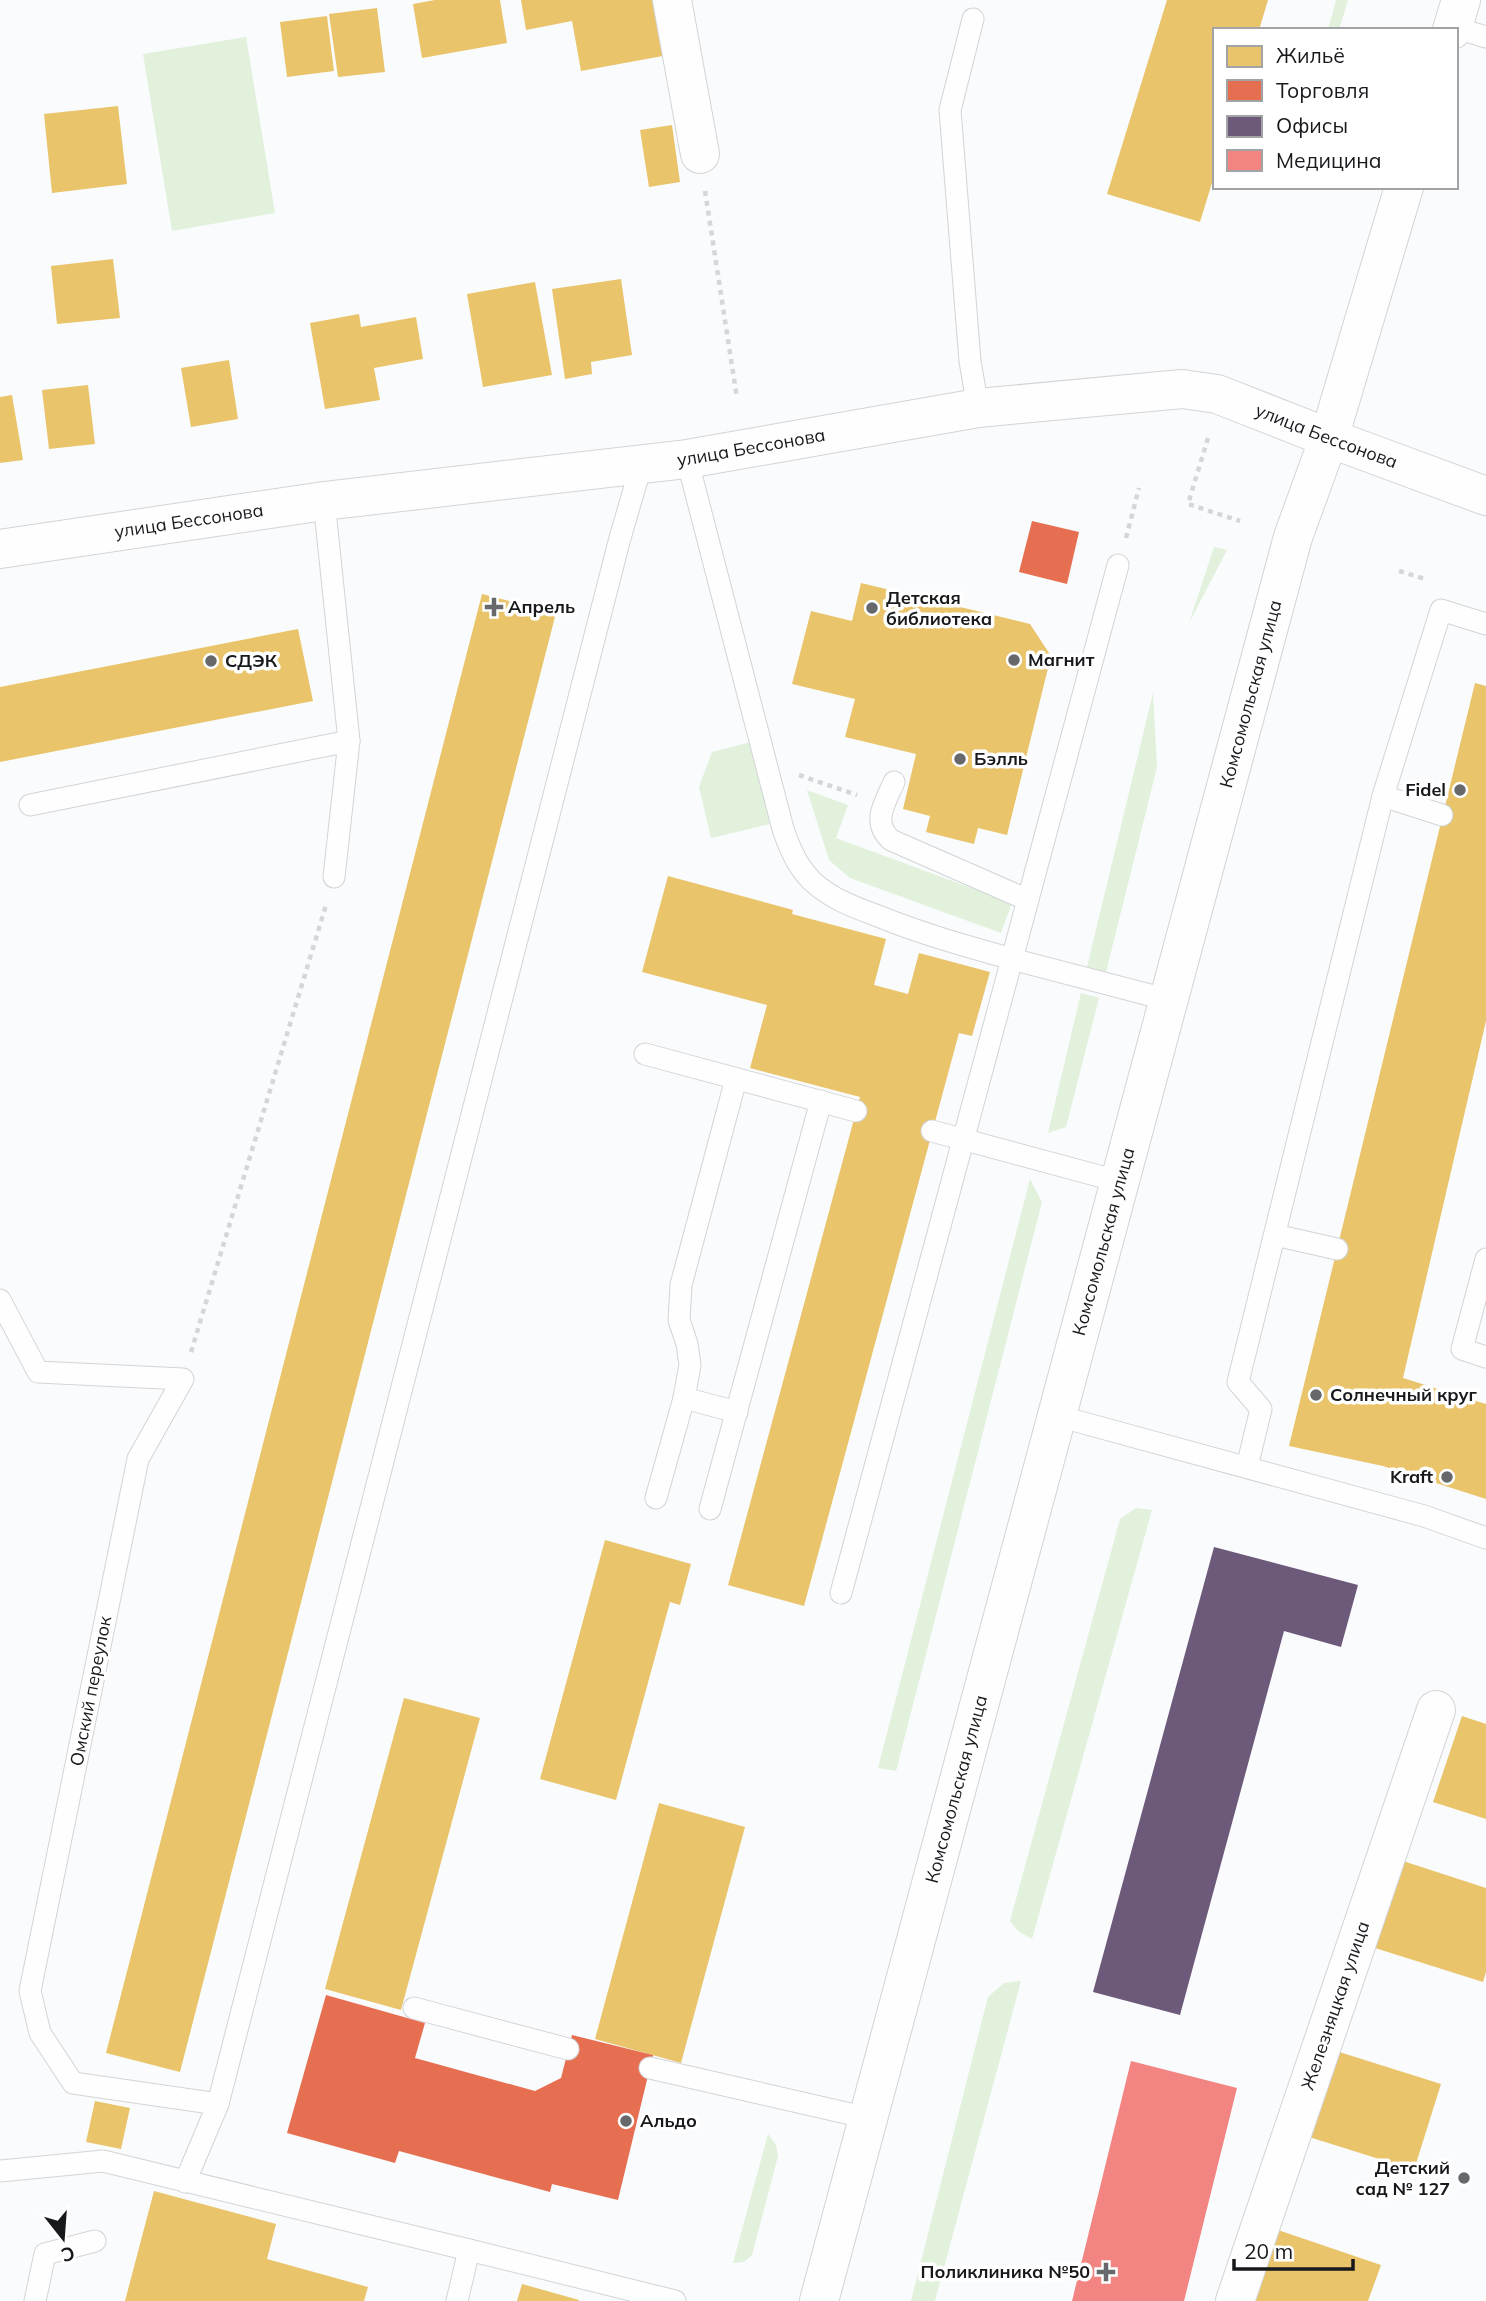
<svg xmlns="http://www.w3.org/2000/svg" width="1486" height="2301" font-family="Mulish,sans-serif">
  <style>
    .green { fill: #e1f1db }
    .homes { fill: #e9c46a }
    .shops { fill: #e76f51 }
    .offices { fill: #6d597a }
    .health { fill: #f28482 }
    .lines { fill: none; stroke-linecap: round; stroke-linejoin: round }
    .service-casing { stroke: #d2d4d6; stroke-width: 23 }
    .minor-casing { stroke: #d2d4d6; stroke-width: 40 }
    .tertiary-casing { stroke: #d2d4d6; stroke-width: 40 }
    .secondary-casing { stroke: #d2d4d6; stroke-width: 40 }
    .path { stroke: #d6d6d7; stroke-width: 4.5; stroke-dasharray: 5 5; stroke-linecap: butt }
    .service { stroke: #fefeff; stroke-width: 21 }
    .minor { stroke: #fefeff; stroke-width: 38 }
    .tertiary { stroke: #fefeff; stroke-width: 38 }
    .secondary { stroke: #fefeff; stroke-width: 38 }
    .poi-dot { fill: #66686b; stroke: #fff; stroke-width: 2.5 }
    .labels { text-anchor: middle; stroke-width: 7; stroke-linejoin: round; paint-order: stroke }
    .street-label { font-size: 18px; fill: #17191c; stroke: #fff }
    .poi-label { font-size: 18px; font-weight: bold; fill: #17191c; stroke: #fff; text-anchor: start }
  </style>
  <rect width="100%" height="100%" fill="#f9fbfd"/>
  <!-- green -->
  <g class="green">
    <path d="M1336 0H1348L1339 30H1328Z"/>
    <path d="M246 37 275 213 172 231 143 54Z"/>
    <path d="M1214 547 1227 550 1189 623Z"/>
    <path d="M1153 693 1157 767 1106 972 1087 967Z"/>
    <path d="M751 742 770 824 711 838 699 787 712 752Z"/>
    <path d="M807 790 848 805 836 838 1012 903 1001 933 850 878 829 860Z"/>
    <path d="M1081 993 1099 998 1066 1127 1048 1133Z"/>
    <path d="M1030 1179 1042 1202 896 1771 878 1768Z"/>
    <path d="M1136 1508 1152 1510 1032 1939 1018 1931 1010 1921 1120 1519Z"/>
    <path d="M1021 1981 935 2301H911L988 1997 1004 1983Z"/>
    <path d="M768 2134 776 2145 778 2156 752 2255 744 2262 733 2263Z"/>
  </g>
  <!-- homes -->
  <g class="homes">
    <path d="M435 0H500L507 43 422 58 413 4Z"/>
    <path d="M521 0H658L668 55 581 71 572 21 526 30Z"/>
    <path d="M1167 0H1268L1259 30H1215V173L1200 222 1107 194Z"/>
    <path d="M377 8 385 72 338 77 329 14Z"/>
    <path d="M327 16 334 71 287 77 280 22Z"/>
    <path d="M118 106 127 184 52 193 44 114Z"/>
    <path d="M672 125 680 182 649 187 640 130Z"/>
    <path d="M113 259 120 318 57 324 51 266Z"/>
    <path d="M621 279 632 355 591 362 592 374 565 379 552 289Z"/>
    <path d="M535 282 552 375 483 387 467 294Z"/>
    <path d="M359 314 361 327 416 317 423 359 374 368 380 400 325 409 310 323Z"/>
    <path d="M229 360 238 419 191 427 181 368Z"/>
    <path d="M88 385 95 444 49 449 42 390Z"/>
    <path d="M12 395 23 460 0 463V397Z"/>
    <path d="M861 583 1030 624 1051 656 1007 835 978 828 974 844 926 832 930 816 903 809 916 754 845 737 855 699 792 684 811 611 852 621Z"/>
    <path d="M482 594 556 613 180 2072 106 2053Z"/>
    <path d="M298 629 313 701 0 762V687Z"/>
    <path d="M1475 683 1486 686V1021L1403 1378 1486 1404V1499L1383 1466 1289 1446Z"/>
    <path d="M668 876 793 910 792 914 886 939 874 985 908 994 919 953 990 972 972 1036 959 1033 804 1606 728 1585 860 1097 750 1068 767 1005 642 972Z"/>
    <path d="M605 1540 691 1564 680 1605 670 1602 616 1800 540 1779Z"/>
    <path d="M404 1698 480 1718 401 2010 325 1989Z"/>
    <path d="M1462 1716 1486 1724V1819L1433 1802Z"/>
    <path d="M659 1803 745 1827 681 2063 595 2039Z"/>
    <path d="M1403 1861 1486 1888V1972L1483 1982 1375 1948Z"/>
    <path d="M1333 2050 1441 2084 1414 2170 1306 2136Z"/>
    <path d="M95 2101 130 2108 121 2149 86 2142Z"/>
    <path d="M154 2191 276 2224 267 2259 368 2287 364 2301H125Z"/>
    <path d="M1275 2229 1381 2265 1368 2301H1251Z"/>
    <path d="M522 2284 579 2300V2301H517Z"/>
  </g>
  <!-- shops -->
  <g class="shops">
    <path d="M1032 521 1079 532 1067 584 1019 572Z"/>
    <path d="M326 1995 425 2023 415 2058 535 2091 561 2078 572 2035 653 2055 618 2200 552 2184 550 2192 399 2151 395 2163 287 2133Z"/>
  </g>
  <!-- offices -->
  <path class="offices" d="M1214 1547 1358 1585 1341 1647 1284 1631 1180 2015 1093 1992Z"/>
  <!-- health -->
  <path class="health" d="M1131 2061 1237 2088 1184 2301H1072Z"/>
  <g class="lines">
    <!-- service casing -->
    <g class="service-casing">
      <g id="service">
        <path d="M973 19 950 110 970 361 978 408"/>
        <path d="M1453 27 1486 37"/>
        <path d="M687 459 783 829C790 849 797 866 812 881 831 899 854 907 878 916 922 934 966 946 1012 959L1118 565"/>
        <path d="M324 501 349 741 334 877"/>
        <path d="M894 782C885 803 871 822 891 840L1028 900"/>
        <path d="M1383 796 1442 815"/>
        <path d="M30 805 349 741"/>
        <path d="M645 1054 856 1111"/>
        <path d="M932 1131 1121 1182"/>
        <path d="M1275 1235 1337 1249"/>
        <path d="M1486 1259 1462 1349 1486 1357"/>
        <path d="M0 1300 38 1372 183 1379 138 1459 30 1991 40 2033 73 2083 218 2104"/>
        <path d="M684 1398 737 1412"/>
        <path d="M1058 1416 1424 1516 1486 1538"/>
        <path d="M1247 1467 1261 1409 1238 1382 1383 796 1441 610 1486 624"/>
        <path d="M656 1498 684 1398 690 1365 687 1344 679 1320 681 1285 736 1079"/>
        <path d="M710 1509 821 1101"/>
        <path d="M841 1593 1012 959 1169 1000"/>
        <path d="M414 2008 568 2049"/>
        <path d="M650 2068 868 2118"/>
        <path d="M0 2171 103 2161 469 2250"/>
        <path d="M185 2182 218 2104 620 538 641 466"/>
        <path d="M35 2301 45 2254 95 2241"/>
        <path d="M457 2301 469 2250 675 2301"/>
      </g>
    </g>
    <!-- minor casing -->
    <g class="minor-casing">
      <g id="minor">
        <path d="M672 0 700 154"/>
        <path id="s1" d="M1235 2301 1436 1710"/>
      </g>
    </g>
    <!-- tertiary casing -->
    <g class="tertiary-casing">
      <g id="tertiary">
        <path id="s2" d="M0 549 324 501 687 459 978 408 1182 389 1217 394 1329 438 1486 496"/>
      </g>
    </g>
    <!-- secondary casing -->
    <g class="secondary-casing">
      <g id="secondary">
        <path d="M1452 30 1461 0"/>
        <path id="s3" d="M819 2301 1293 537 1329 438 1404 187"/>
      </g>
    </g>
    <!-- path -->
    <g class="path">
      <path d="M705 191 737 398"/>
      <path d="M1208 438 1188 504 1240 521"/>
      <path d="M1126 538 1139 488"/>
      <path d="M1399 571 1425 579"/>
      <path d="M799 775 857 795"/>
      <path d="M191 1352 326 905"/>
    </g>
    <!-- service -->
    <use href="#service" class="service"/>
    <!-- minor -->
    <use href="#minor" class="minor"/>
    <!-- tertiary -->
    <use href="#tertiary" class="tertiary"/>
    <!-- secondary -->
    <use href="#secondary" class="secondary"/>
  </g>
  <!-- markers -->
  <g class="poi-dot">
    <path d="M490.5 596.5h7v7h7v7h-7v7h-7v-7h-7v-7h7z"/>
    <circle cx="872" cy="608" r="7"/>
    <circle cx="1014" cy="660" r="7"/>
    <circle cx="211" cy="661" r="7"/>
    <circle cx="960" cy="759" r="7"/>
    <circle cx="1460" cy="790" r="7"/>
    <circle cx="1316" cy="1395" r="7"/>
    <circle cx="1447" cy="1477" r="7"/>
    <circle cx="626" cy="2121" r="7"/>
    <circle cx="1464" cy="2178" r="7"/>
    <path d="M1102.5 2261.5h7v7h7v7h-7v7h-7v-7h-7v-7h7z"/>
  </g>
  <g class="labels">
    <!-- street labels -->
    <g class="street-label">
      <text dy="6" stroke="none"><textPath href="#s2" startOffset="1346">улица Бессонова</textPath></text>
      <text dy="6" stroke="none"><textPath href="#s2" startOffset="758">улица Бессонова</textPath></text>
      <text dy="6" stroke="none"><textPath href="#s2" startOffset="191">улица Бессонова</textPath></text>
      <text dy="6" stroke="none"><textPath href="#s3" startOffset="1664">Комсомольская улица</textPath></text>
      <text dy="6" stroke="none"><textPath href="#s3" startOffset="1097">Комсомольская улица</textPath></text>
      <text transform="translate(91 1691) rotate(-79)" y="6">Омский переулок</text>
      <text dy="6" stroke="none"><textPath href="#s3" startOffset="530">Комсомольская улица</textPath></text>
      <text dy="6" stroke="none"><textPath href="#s1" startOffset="312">Железняцкая улица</textPath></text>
    </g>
    <!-- poi labels -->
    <g class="poi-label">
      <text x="886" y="604">Детская<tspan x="886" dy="21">библиотека</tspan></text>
      <text x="508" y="613">Апрель</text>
      <text x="1028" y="666">Магнит</text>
      <text x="225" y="667">СДЭК</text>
      <text x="974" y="765">Бэлль</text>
      <text x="1446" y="796" text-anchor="end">Fidel</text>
      <text x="1330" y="1401">Солнечный круг</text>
      <text x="1433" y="1483" text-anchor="end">Kraft</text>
      <text x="640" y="2127">Альдо</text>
      <text x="1450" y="2174" text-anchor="end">Детский<tspan x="1450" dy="21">сад № 127</tspan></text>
      <text x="1090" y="2278" text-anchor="end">Поликлиника №50</text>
    </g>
  </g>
  <!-- legend -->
  <rect x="1213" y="28" width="245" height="161" fill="#ffffff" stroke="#a2a3a4" stroke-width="2"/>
  <rect x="1227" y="46" width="35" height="21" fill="#e9c46a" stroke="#a2a3a4" stroke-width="2"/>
  <text x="1276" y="63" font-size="21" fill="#17191c">Жильё</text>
  <rect x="1227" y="80" width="35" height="21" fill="#e76f51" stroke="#a2a3a4" stroke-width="2"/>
  <text x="1276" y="98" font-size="21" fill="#17191c">Торговля</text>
  <rect x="1227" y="116" width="35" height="21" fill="#6d597a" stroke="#a2a3a4" stroke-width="2"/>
  <text x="1276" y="133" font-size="21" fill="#17191c">Офисы</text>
  <rect x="1227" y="150" width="35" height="21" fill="#f28482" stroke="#a2a3a4" stroke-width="2"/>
  <text x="1276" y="168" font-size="21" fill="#17191c">Медицина</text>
  <!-- north arrow -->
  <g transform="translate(63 2238) rotate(163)" stroke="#ffffff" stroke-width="5" paint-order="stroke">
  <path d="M0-5L12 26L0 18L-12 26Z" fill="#17191c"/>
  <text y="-10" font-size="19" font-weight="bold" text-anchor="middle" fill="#17191c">С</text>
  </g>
  <!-- scale -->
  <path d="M1234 2259v10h119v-10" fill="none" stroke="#17191c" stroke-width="3.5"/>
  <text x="1244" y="2259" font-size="21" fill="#17191c" stroke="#ffffff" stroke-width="5" paint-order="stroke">20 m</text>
</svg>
